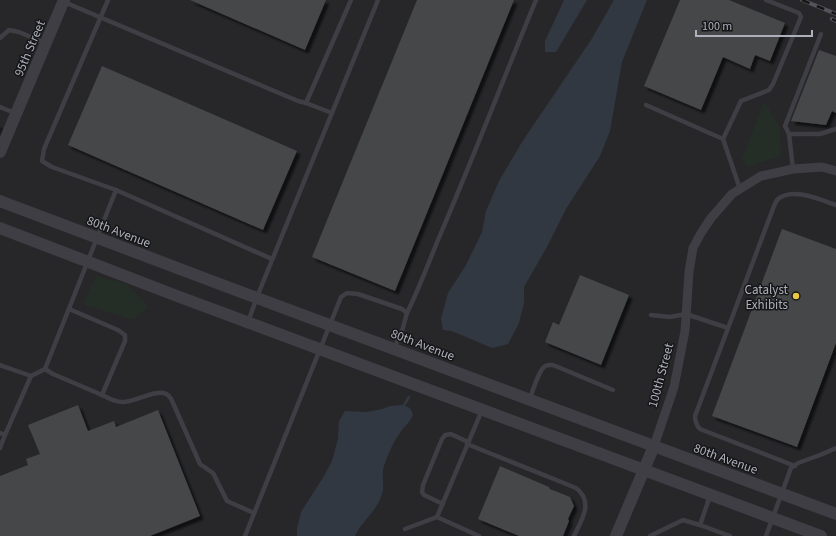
<svg xmlns="http://www.w3.org/2000/svg" width="836" height="536" font-family="'Source Sans 3',sans-serif">
  <style>
    .built { fill: #27272a }
    .green { fill: #252d27 }
    .water { fill: #313841 }
    .lines { fill: none; stroke-linecap: round; stroke-linejoin: round }
    .stream { stroke: #313841; stroke-width: 2.5 }
    .building { fill: #45464a; filter: url(#shadow) }
    .service { stroke: #3e3e44; stroke-width: 4.5 }
    .minor { stroke: #3e3e44; stroke-width: 9 }
    .tertiary { stroke: #3e3e44; stroke-width: 12 }
    .rail-casing { stroke: #53545b; stroke-width: 4 }
    .rail { stroke: #161618; stroke-width: 2.5; stroke-dasharray: 8; stroke-linecap: butt }
    .poi-dot { fill: #ecc944; stroke: #161618; stroke-width: 1.5 }
    .labels { text-anchor: middle; stroke-width: 3; stroke-linejoin: round; paint-order: stroke }
    .street-label { font-size: 13px; fill: #aeb1bc; stroke: #161618 }
    .poi-label { font-size: 13px; fill: #aeb1bc; stroke: #161618; text-anchor: end }
  </style>
  <defs>
    <filter id="shadow"><feDropShadow dx="3.5" dy="3.5" stdDeviation="1" flood-color="#0009"/></filter>
  </defs>
  <rect width="100%" height="100%" fill="#1b1b1d"/>
  <!-- built -->
  <path class="built" d="M0 0H836V536H0V152L9 131 0 127Z"/>
  <!-- green -->
  <g class="green">
    <path d="M764 101 780 127 781 156 747 167 742 159Z"/>
    <path d="M96 276 127 284 149 307 133 320 83 304Z"/>
  </g>
  <!-- water -->
  <g class="water">
    <path d="M564 0H587L556 52H545V41Z"/>
    <path d="M614 0H647L622 62 610 131 600 156 566 209 548 245 524 287V303L519 323 508 344 492 348 459 334 451 331 443 330 441 319 448 293 466 265 482 232 486 211 499 181 522 142 591 40Z"/>
    <path d="M404 405 411 409 413 415C409 423 407 424 402 430 394 440 388 454 384 466 381 475 385 486 382 494 377 511 362 521 355 536H297V529L301 512 324 476 332 461 338 439 339 421 345 411 367 412 382 409 390 406Z"/>
  </g>
  <g class="lines">
    <!-- stream -->
    <path class="stream" d="M403 407 409 397"/>
  </g>
  <!-- building -->
  <g class="building">
    <path d="M190 0H326L305 50Z"/>
    <path d="M417 0H514L395 291 312 257Z"/>
    <path d="M680 0H729L785 23 770 61 755 55 750 69 723 57 701 110 644 86Z"/>
    <path d="M819 50 836 56V113L832 111 826 125 791 121Z"/>
    <path d="M102 66 297 151 263 230 68 145Z"/>
    <path d="M782 229 836 249V343L797 447 712 416Z"/>
    <path d="M580 275 629 295 601 365 545 342 553 322 559 325Z"/>
    <path d="M78 405 88 431 114 421 116 427 158 410 200 516 150 536H0V476L28 465 26 459 40 454 28 425Z"/>
    <path d="M500 466 549 487 550 489 570 497 574 506 568 519 569 521 563 536H519L478 519Z"/>
  </g>
  <g class="lines">
    <!-- service -->
    <g class="service">
      <path d="M108 0 44 149 42 161 52 167 116 190 272 259"/>
      <path d="M64 2 298 101 306 103 351 0"/>
      <path d="M0 38 9 30 19 32 45 43"/>
      <path d="M306 103 332 113"/>
      <path d="M646 105 723 139 740 189"/>
      <path d="M0 107 15 113"/>
      <path d="M789 134 785 126 821 34"/>
      <path d="M723 139 741 101 769 90 773 84 801 17 799 13 766 0"/>
      <path d="M793 169 789 134H820L836 129"/>
      <path d="M407 313C419 289 428 264 438 240 472 161 503 80 536 0"/>
      <path d="M651 315 670 317 686 314 728 328"/>
      <path d="M248 322 257 297 378 0"/>
      <path d="M0 365 31 376 45 369 116 190"/>
      <path d="M45 369 53 374 102 395 125 341V335L118 330 69 309"/>
      <path d="M102 395C108 398 115 402 122 402 134 403 158 387 168 395 170 397 172 400 173 403L200 464 213 473 227 501 254 513"/>
      <path d="M530 399C532 392 539 371 544 367 547 364 550 365 553 365L613 390"/>
      <path d="M0 433 5 435 31 376"/>
      <path d="M467 444 576 488C594 502 582 519 574 536"/>
      <path d="M0 448 5 435"/>
      <path d="M795 466 700 429C696 425 695 422 695 416L774 206C775 204 776 202 777 200 791 186 821 200 836 205"/>
      <path d="M443 504 424 495 422 492 423 485 442 439 445 435 451 434 468 442"/>
      <path d="M700 525 730 536"/>
      <path d="M405 529 437 517"/>
      <path d="M245 536 341 297 347 293 358 294 402 309 407 313 402 331 394 348"/>
      <path d="M479 536 437 517 482 410"/>
      <path d="M650 536 683 520 700 525 710 496"/>
      <path d="M766 536 791 468 798 463 820 455 836 448"/>
    </g>
    <!-- minor -->
    <path class="minor" d="M654 446 674 387 685 331 689 272 693 248 701 233 711 218 732 194 761 176 793 169 822 167 836 171"/>
    <!-- tertiary -->
    <g class="tertiary">
      <path d="M0 152 64 0"/>
      <path d="M0 201 209 280 836 514"/>
      <path d="M0 228 177 296 821 536"/>
      <path d="M616 536 654 446"/>
    </g>
    <!-- rail casing -->
    <g class="rail-casing">
      <g id="rail">
        <path d="M802 0 836 14"/>
        <path d="M832 19 836 21"/>
      </g>
    </g>
    <!-- rail -->
    <use href="#rail" class="rail"/>
  </g>
  <!-- markers -->
  <circle class="poi-dot" cx="796" cy="296" r="4"/>
  <g class="labels">
    <!-- street labels -->
    <g class="street-label">
      <text transform="translate(29 48) rotate(-67)" y="5">95th Street</text>
      <text transform="translate(119 231) rotate(21)" y="5">80th Avenue</text>
      <text transform="translate(423 344) rotate(21)" y="5">80th Avenue</text>
      <text transform="translate(660 375) rotate(-75)" y="5">100th Street</text>
      <text transform="translate(726 458) rotate(20)" y="5">80th Avenue</text>
    </g>
    <!-- poi labels -->
    <g class="poi-label">
      <text x="788" y="294">Catalyst<tspan x="788" dy="15">Exhibits</tspan></text>
    </g>
  </g>
  <!-- scale -->
  <path d="M696 30v6h116v-6" fill="none" stroke="#aeb1bc" stroke-width="2"/>
  <text x="702" y="30" font-size="12" fill="#aeb1bc" stroke="#161618" stroke-width="3" paint-order="stroke">100 m</text>
</svg>
